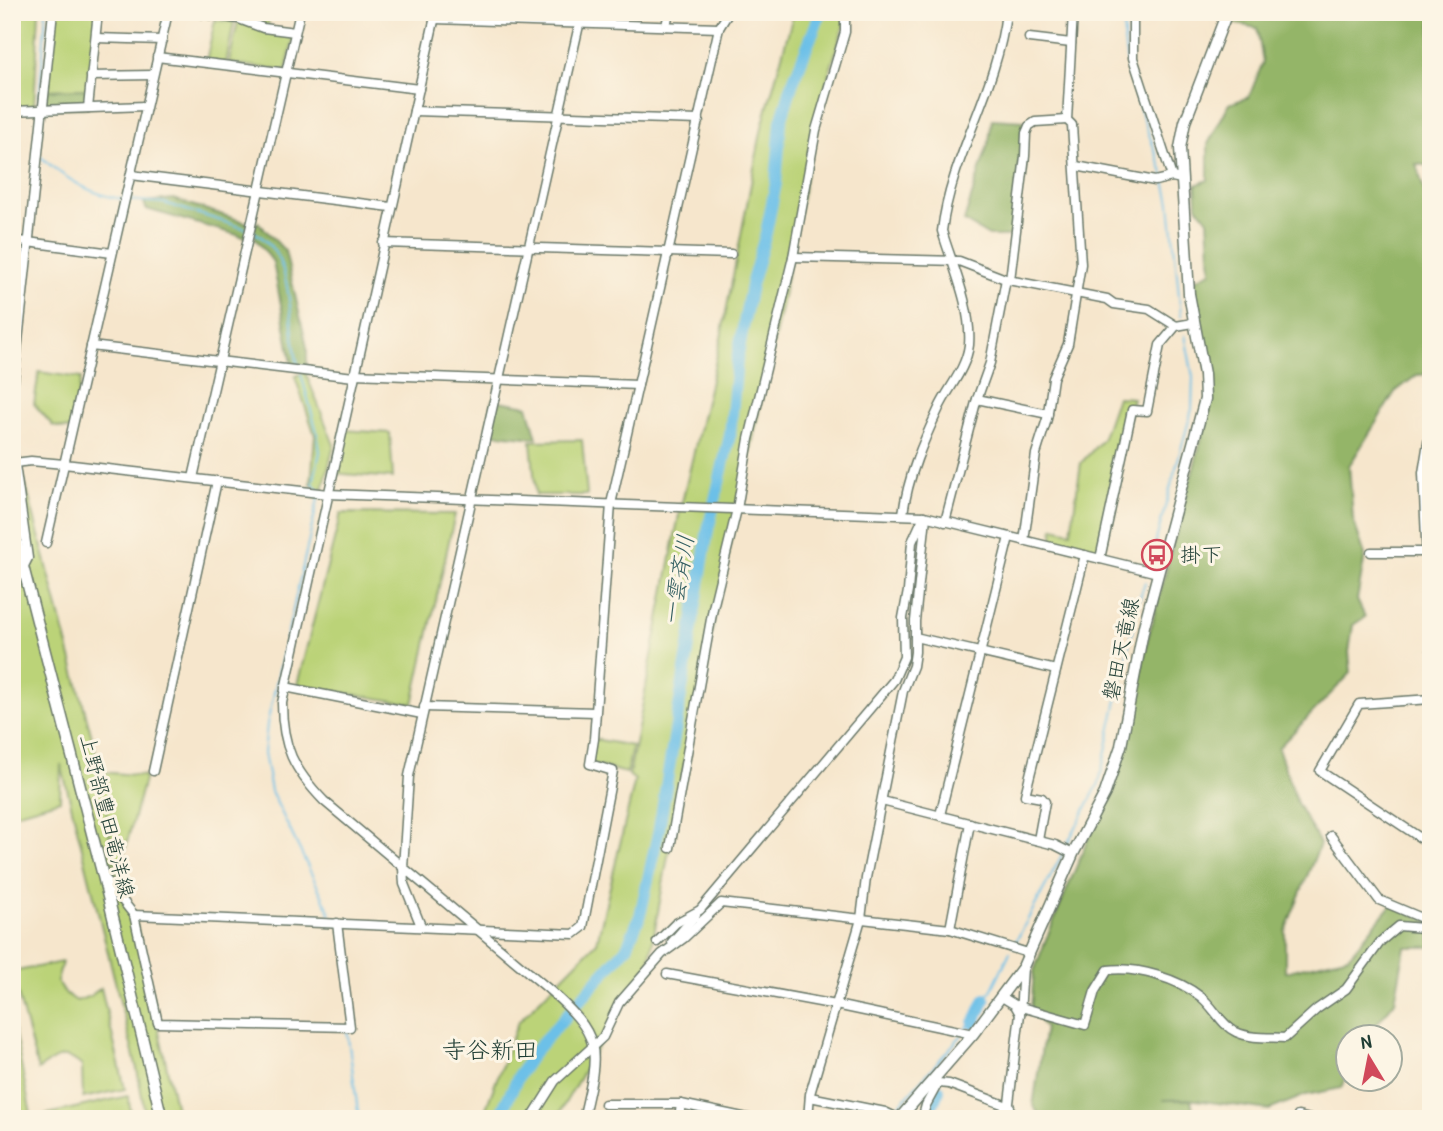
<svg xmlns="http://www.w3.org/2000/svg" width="1443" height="1131" font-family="'Patrick Hand','Klee One',sans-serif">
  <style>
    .green { fill: #bbd378; stroke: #6d8856; stroke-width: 2 }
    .forest { fill: #94b568; stroke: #5a794e; stroke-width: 2 }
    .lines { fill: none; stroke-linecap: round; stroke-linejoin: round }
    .stream { stroke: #6cc0e8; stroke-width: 2 }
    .river { stroke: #6cc0e8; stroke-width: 12 }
    .minor-casing { stroke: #6a7869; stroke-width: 11 }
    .major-casing { stroke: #6a7869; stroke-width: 13 }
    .minor { stroke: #fff; stroke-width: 8 }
    .major { stroke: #fff; stroke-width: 10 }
    .labels { text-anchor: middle; stroke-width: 6; stroke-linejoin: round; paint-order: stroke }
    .poi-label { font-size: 21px; fill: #1f3d34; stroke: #fcf5e5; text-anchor: start }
    .street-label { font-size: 21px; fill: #1f3d34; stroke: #fcf5e5 }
    .water-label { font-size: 23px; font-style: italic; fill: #325e61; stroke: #fcf5e5 }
    .quarter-label { font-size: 24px; fill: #1f3d34; stroke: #fcf5e5 }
  </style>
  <rect width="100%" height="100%" fill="#fcf5e5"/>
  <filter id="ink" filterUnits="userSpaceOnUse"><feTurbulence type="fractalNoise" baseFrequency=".0143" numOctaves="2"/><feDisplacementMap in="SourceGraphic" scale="14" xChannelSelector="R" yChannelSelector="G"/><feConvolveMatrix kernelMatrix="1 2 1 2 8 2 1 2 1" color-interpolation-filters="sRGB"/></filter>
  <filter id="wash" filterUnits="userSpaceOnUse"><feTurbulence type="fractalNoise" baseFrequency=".00686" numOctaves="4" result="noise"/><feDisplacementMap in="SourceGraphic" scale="28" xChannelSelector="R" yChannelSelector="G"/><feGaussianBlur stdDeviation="1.57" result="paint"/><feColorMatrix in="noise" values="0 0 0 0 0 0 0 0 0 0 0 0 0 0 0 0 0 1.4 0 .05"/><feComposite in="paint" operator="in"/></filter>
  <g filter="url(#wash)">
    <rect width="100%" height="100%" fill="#f6e6cc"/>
    <!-- green -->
    <g class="green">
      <path d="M12 12H39L34 107 12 108Z"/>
      <path d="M53 12H98L90 89 46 90Z"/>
      <path d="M240 12H269L268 29 295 32 286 71 229 63Z"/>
      <path d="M794 12H848L819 107 780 312 686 754 649 963 603 1037 556 1119H482L518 1022 597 942 635 780 629 775 679 515 721 338 762 127Z"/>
      <path d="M215 20 234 22 226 63 206 61Z"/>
      <path d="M305 371 334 445 323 490 311 485 315 435 295 377Z"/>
      <path d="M39 372 81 378 72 430 53 426 34 404Z"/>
      <path d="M1117 397 1133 398 1097 554 1052 544 1054 528 1071 532 1081 463 1102 440Z"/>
      <path d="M342 430 390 433 393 478 332 473Z"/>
      <path d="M12 433 101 772 145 776 118 876 106 810 115 876 111 884 134 915 178 1119H146L137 1069 61 764 60 800 12 814Z"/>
      <path d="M582 440 587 495H536L531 441Z"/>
      <path d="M341 513 455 514 413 704 297 685Z"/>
      <path d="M594 739 632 746 627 773 590 764Z"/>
      <path d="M62 962 57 981 66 995 77 1001 90 996 101 988 125 1089 83 1098 82 1066C64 1050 56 1057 38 1070L12 972Z"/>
      <path d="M12 1021 32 1119H12Z"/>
      <path d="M128 1096 132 1119H45L44 1115Z"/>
    </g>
    <!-- forest -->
    <g class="forest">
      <path d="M1231 12H1431V166L1416 164 1431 213V374L1417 375 1395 392 1349 466 1353 519 1365 555 1357 600 1365 617 1353 625 1349 652 1351 673 1278 748 1297 803 1320 844 1285 931V972L1349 956 1391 905 1429 921 1425 926 1431 929V945L1430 947H1405L1395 1001 1367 1036H1348V1071L1342 1088 1306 1095 1269 1110 1188 1099 1163 1100H1191L1195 1119H1043L1033 1106 1045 1027 1031 1010 1034 971 1047 937 1087 841 1111 800 1128 734 1148 638 1213 396 1200 334 1192 281 1211 272 1208 220 1197 206 1196 185 1208 180V144L1229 104 1249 97 1263 62 1257 28 1227 22Z"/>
      <path d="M90 89 88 108 44 107 46 90Z"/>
      <path d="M992 119 1024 121 1012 236H989L964 221 989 141Z"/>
      <path d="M173 199 251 224 248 238 146 209 144 202Z"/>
      <path d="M258 222 285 251 307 347V369L292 364 273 262 255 238V225Z"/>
      <path d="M493 400 528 406 537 438 486 433Z"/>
    </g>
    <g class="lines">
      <!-- stream -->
      <g class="stream">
        <path d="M1125 12C1117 63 1148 128 1164 176"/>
        <path d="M39 105 46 12"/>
        <path d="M41 157C64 178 90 195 122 199"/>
        <path d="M1165 181 1170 203 1181 316"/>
        <path d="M127 200 164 203 247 229"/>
        <path d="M252 231C299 255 286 325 299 369"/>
        <path d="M301 374 317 432 320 452 313 483 318 490"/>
        <path d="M319 495 267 724 264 753 271 791 329 910 331 920"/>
        <path d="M1150 562 1192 409 1193 377 1185 335"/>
        <path d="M1065 848 1099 783 1138 603 1145 582"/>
        <path d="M1013 947 1063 853"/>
        <path d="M966 1029 991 991 1010 952"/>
        <path d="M347 1030 359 1119"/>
        <path d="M892 1113 961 1036"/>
      </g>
      <!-- river -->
      <g class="river">
        <path d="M974 1023 985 999"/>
        <path d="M498 1119 520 1073 534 1052 627 947 640 916 659 829 708 530 730 435 737 360 751 285 766 233 776 183 781 121 793 82 821 12"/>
        <path d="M926 1119 939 1090"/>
      </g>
    </g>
  </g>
  <g filter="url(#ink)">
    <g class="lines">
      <!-- minor casing -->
      <g class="minor-casing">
        <g id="minor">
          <path d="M190 12 239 19 263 28 295 32"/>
          <path d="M436 12 282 703C282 747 294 770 324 801L546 987C603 1037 600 1047 583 1119"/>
          <path d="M1133 12V58L1172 177 1181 179"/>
          <path d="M1204 12 1225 16"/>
          <path d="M435 19 719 28"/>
          <path d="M666 26 669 12"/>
          <path d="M96 38 162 40"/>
          <path d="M1029 38 1071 43"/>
          <path d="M157 57 419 89"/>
          <path d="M91 76 153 75"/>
          <path d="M88 108 98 12"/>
          <path d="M12 111 145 106"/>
          <path d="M414 111 699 120"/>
          <path d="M1076 166 1155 181 1172 177"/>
          <path d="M131 175 391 207"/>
          <path d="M12 240 112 253"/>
          <path d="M383 243 731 254"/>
          <path d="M793 257 959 261 1008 280 1107 299 1114 304 1149 309 1176 326"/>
          <path d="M1010 280 1025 156 1026 133 1029 126 1035 122 1067 120"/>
          <path d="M91 346 354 377"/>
          <path d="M354 374 638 385"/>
          <path d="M12 398 53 12"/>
          <path d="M977 399 1048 414"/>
          <path d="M1431 424 1423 473 1431 649"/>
          <path d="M12 443 28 558 23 568"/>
          <path d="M14 463 31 461 64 464 328 494 924 516 1158 573"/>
          <path d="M193 478 300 12"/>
          <path d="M903 514C908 476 923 442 939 408 949 387 966 369 969 345 972 308 953 267 942 231 951 155 998 89 1006 12"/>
          <path d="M945 522 976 402 990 363 1006 279"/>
          <path d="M1024 541 1036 454 1047 419 1053 378 1068 344 1081 264 1072 125 1067 120 1073 12"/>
          <path d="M46 543 168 12"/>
          <path d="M1371 552H1431"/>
          <path d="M1100 559 1132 410 1147 411 1160 345 1176 326 1193 323"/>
          <path d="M915 637 1056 670"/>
          <path d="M285 687 422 714"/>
          <path d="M1431 699 1359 704 1320 771 1431 845"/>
          <path d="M424 707 595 712"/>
          <path d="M153 771 217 481"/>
          <path d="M882 801 1055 845 1073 854"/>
          <path d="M940 815 1009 537"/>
          <path d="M1331 836 1379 900 1429 921"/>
          <path d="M1038 840 1045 802 1042 798 1025 795 1085 555"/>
          <path d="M670 848 713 608 737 509 749 439 793 257 816 130 845 32V12"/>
          <path d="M103 876 134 915 158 1023 350 1027 337 923"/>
          <path d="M134 915 574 934 583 927 613 771 590 764 594 739 611 504 719 28 729 12"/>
          <path d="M421 926 404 884 403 868 409 776 582 12"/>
          <path d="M950 929 970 823"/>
          <path d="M657 942 676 923 700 910 894 680 904 657 903 618 908 591 912 542 924 516"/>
          <path d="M672 942 696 915"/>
          <path d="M667 974 836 1005 973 1034"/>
          <path d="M1002 997 1015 1005 1020 1014"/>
          <path d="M1021 1007 1085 1025 1095 991 1108 970C1136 966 1179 979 1201 997 1214 1007 1221 1025 1236 1032 1251 1039 1270 1037 1285 1038L1317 1009 1346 989 1381 941 1399 926 1423 928 1431 918"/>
          <path d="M938 1083 949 1084 1010 1107"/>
          <path d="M810 1097 885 1112 900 1119"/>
          <path d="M605 1104H681L752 1119"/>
          <path d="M531 1119 555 1081 603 1037 619 1003 662 954 684 938 721 903 950 929 1028 953"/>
          <path d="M679 1119 681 1104"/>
          <path d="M808 1119 810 1094 861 919 866 878 903 691 913 666 915 652V621L926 517"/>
          <path d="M922 1119 926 1105 938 1083 936 1081"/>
          <path d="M1007 1119 1020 1014 1023 967"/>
          <path d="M1298 1119V1116L1310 1119"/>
        </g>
      </g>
      <!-- major casing -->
      <g class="major-casing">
        <g id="major">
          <path d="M12 524 103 876 162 1119"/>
          <path d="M899 1119 973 1034 1023 967 1073 854 1105 793 1121 746 1144 626 1205 399 1204 374 1189 294 1180 148 1185 122 1227 12"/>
        </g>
      </g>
      <!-- minor -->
      <use href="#minor" class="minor"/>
      <!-- major -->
      <use href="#major" class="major"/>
    </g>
  </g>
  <!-- icons -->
  <defs>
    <g id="bus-ring" transform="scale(1.575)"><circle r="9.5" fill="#fcf5e5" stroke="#d1495b" stroke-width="1.5"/><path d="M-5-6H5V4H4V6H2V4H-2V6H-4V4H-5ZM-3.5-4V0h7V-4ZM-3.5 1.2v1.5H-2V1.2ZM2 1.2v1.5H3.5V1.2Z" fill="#d1495b"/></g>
  </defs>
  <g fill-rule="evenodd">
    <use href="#bus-ring" x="1157" y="555"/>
  </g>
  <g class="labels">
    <!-- poi labels -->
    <g class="poi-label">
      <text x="1180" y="562">掛下</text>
    </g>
    <!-- street labels -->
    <g class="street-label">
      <text transform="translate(1121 649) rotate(-78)" y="7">磐田天竜線</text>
      <text transform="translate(107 816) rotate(76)" y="7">上野部豊田竜洋線</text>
    </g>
    <!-- water labels -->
    <g class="water-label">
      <text transform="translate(678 580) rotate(-80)" y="8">一雲斉川</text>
    </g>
    <!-- quarter labels -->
    <g class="quarter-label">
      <text x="490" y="1058">寺谷新田</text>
    </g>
  </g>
  <!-- margin -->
  <rect width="1443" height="1131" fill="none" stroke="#fcf5e5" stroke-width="42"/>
  <!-- north arrow -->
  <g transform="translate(1369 1058) rotate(350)"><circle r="33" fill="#fcf5e5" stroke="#a4ab9e" stroke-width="2"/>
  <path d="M0-5L12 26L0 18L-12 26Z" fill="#d1495b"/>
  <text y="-10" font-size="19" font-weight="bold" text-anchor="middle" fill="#1f3d34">N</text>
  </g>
</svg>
